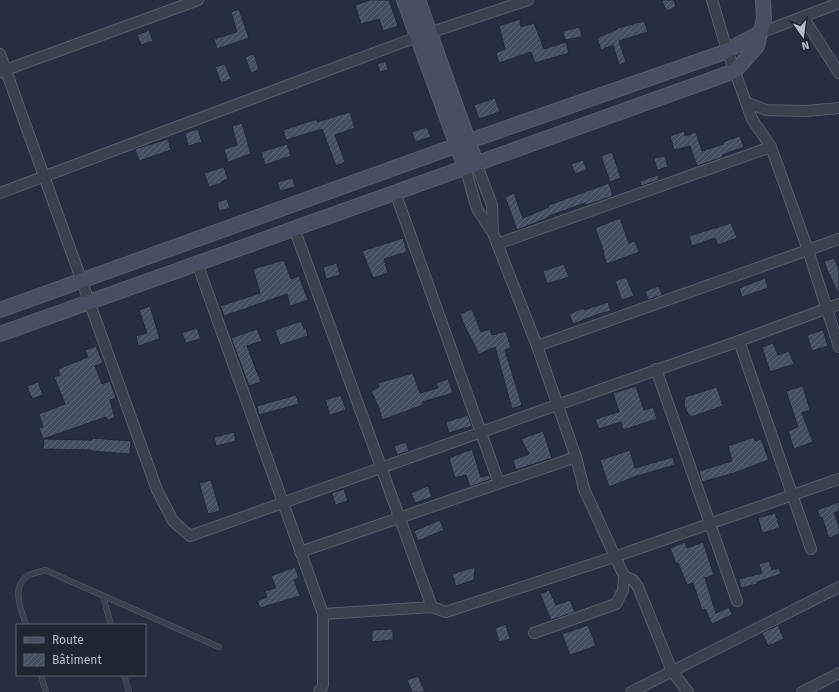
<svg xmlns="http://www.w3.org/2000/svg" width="839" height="692" font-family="'Fira Sans',sans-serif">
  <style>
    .building { fill: url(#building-hatch); stroke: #202836 }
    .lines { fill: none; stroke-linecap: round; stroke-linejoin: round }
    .lane-casing { stroke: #575f6d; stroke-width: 6 }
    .street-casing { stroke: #575f6d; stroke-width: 12 }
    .secondary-casing { stroke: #575f6d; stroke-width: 16 }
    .lane { stroke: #39414f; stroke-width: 5 }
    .street { stroke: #39414f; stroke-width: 10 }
    .secondary { stroke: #475062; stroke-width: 14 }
  </style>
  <defs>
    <pattern id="building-hatch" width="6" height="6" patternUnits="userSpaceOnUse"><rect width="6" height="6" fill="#444f61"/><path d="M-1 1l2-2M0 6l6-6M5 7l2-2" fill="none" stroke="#5d6676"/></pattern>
  </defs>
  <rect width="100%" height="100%" fill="#252f3f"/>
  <!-- building -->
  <g class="building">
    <path d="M370 0H389L398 26 383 31 379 19 361 24 355 5Z"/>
    <path d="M662 0H674L676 7 666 11Z"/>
    <path d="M239 9 249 38 217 49 214 39 237 32 231 12Z"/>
    <path d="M520 19 521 27 534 23 544 49 566 42 569 53 535 63 531 52 499 63 496 53 505 49 499 26Z"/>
    <path d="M644 21 648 32 619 41 626 62 619 65 613 45 601 50 597 38 618 29V28Z"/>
    <path d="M580 27 582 37 565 40 563 31Z"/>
    <path d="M149 30 153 41 141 45 137 35Z"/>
    <path d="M254 54 259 70 251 73 245 57Z"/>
    <path d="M386 61 388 70 380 72 377 64Z"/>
    <path d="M225 64 231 79 221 83 215 67Z"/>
    <path d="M495 98 500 112 479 119 474 105Z"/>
    <path d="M350 112 355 128 335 135 345 162 336 166 322 129 286 140 283 130 317 119V122Z"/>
    <path d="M242 123 251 154 228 162 224 149 237 145 232 126Z"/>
    <path d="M427 127 431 137 415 142 412 132Z"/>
    <path d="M198 129 202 142 188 146 185 133Z"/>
    <path d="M684 131 685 136 696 132 702 151 723 144V142L740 136 744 147 722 155 723 157 697 166 690 146 674 150 670 136Z"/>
    <path d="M168 139 171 150 139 161 135 149Z"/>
    <path d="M287 144 291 156 265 165 261 152Z"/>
    <path d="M612 152 621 178 610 182 601 156Z"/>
    <path d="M665 156 668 167 657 170 654 158Z"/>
    <path d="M583 160 587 170 575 174 571 164Z"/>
    <path d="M224 167 228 179 221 182 222 183 209 187 204 173Z"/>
    <path d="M658 175 659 180 641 186 640 181Z"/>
    <path d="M293 178 295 187 280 191 277 182Z"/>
    <path d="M609 183 613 196 586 205 585 203 549 216 550 217 517 230 505 197 514 193 523 218 549 207V205Z"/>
    <path d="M227 199 230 208 219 211 217 202Z"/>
    <path d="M620 218 629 243 635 241 639 252 607 264 603 253 604 252 595 228Z"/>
    <path d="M731 223 737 238 718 245 715 238 692 246 689 236Z"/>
    <path d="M403 238 407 252 384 259 388 273 373 278 362 251Z"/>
    <path d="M834 258 839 269V295L827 270 824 261Z"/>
    <path d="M284 260 291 279 299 276 308 300 290 306 287 294 224 316 220 306 260 293 253 269Z"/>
    <path d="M337 263 340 275 326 279 323 267Z"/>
    <path d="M564 264 569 277 547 284 543 271Z"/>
    <path d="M626 277 634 296 622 300 615 281Z"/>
    <path d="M765 278 768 288 742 297 739 288Z"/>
    <path d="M659 286 662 295 648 300 645 291Z"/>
    <path d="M608 302 611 311 599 314 573 324 569 314 583 308 584 310Z"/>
    <path d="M150 306 160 339 138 346 136 336 147 333 139 310Z"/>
    <path d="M472 309 481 332 490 329 492 335 506 331 511 348 505 350 522 405 512 409 495 347 479 354 465 327 460 314Z"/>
    <path d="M301 321 304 329 306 328 308 336 280 345 275 330Z"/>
    <path d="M197 328 201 339 186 343 182 333Z"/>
    <path d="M257 329 262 341 247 346 261 382 249 386 231 338Z"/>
    <path d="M823 330 828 346 812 351 807 335Z"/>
    <path d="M773 343 778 355 789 351 794 364 770 372 762 347Z"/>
    <path d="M96 346 103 363 95 366 102 384 110 381 116 398 110 400 115 418 107 420 106 417 43 439 39 428 43 427 39 414 65 404 54 377 60 375 58 369 88 357 85 350Z"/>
    <path d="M413 373 420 393 438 388 436 383 448 379 453 393 422 402 423 405 382 420 379 408 371 391 379 387 378 383Z"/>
    <path d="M38 382 43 395 32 399 27 386Z"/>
    <path d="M636 386 644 410 653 407 657 419 623 430 621 422 599 429 595 419 619 412 613 393Z"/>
    <path d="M803 386 810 410 802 413 813 442 794 449 788 431 798 427 786 391Z"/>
    <path d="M717 387 723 406 691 417 687 412 684 405 685 397Z"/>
    <path d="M296 395 299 404 259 415 257 406Z"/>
    <path d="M341 395 346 410 330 415 325 400Z"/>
    <path d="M468 415 472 426 449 433 446 422Z"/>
    <path d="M543 431 552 458 516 470 513 460 529 454 521 439Z"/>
    <path d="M234 432 236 441 216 446 214 437Z"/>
    <path d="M754 437 755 441 761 439 769 460 734 473 702 482 699 471 732 461 728 446Z"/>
    <path d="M92 438 131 441 130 454 91 451V450L43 449 44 439 92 440Z"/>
    <path d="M406 442 409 451 397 455 394 446Z"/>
    <path d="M472 449 481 477 489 475 491 479 470 487 466 475 455 478 449 458Z"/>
    <path d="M630 450 635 468 673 457 675 465 637 476 609 487 600 460Z"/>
    <path d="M211 480 220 511 208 514 199 483Z"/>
    <path d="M428 486 432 497 415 503 411 493Z"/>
    <path d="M344 489 348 501 335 505 332 493Z"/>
    <path d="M839 502V511L834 513 839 526V534L829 538 822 517 820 518 817 510Z"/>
    <path d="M775 513 780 528 762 533 758 518Z"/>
    <path d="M440 520 444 530 418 541 414 531Z"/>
    <path d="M685 542 687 548 703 542 714 575 705 578 716 613 729 607 732 615 712 624 705 609 702 610 693 583 687 585 678 563 676 564 670 548Z"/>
    <path d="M769 561 772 570 779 568 781 574 757 582V584L741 588 739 579 762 573 759 564Z"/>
    <path d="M295 567 299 578 294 580 300 596 260 608 257 601 267 597 265 591 276 588 271 576Z"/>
    <path d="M475 567 474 580 456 586 452 574Z"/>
    <path d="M549 590 556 605 570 600 575 612 551 620 540 594Z"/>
    <path d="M506 624 510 639 499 642 495 628Z"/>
    <path d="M588 625 596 646 570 655 562 634Z"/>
    <path d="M778 625 784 639 768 646 762 633Z"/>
    <path d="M393 629V640L372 642V630Z"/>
    <path d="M418 676 425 692H412L407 680Z"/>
  </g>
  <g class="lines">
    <!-- lane casing -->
    <g class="lane-casing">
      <g id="lane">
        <path d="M103 596 111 625"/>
        <path d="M26 625C21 609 10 586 29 575 34 573 40 572 45 570L219 647"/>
        <path d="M41 675 46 692"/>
        <path d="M124 675 129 692"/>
      </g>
    </g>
    <!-- street casing -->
    <g class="street-casing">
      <g id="street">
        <path d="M712 0 727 50 752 119 771 147 808 250 839 347"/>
        <path d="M803 17 839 73"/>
        <path d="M760 33 839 3"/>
        <path d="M0 54 157 490 173 521 190 536 557 405 739 341 839 304"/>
        <path d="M0 72 198 0"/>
        <path d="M746 102 766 110 806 111 839 108"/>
        <path d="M476 163 492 205 493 231"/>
        <path d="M465 167 477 209 493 233 537 346 576 457 584 489 624 576 623 590 616 604 534 633"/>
        <path d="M395 192 499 483"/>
        <path d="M0 193 417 37 528 0"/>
        <path d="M294 228 432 607"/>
        <path d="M497 244 771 147"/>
        <path d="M197 263 323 614V685L319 692"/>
        <path d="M739 341 811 549"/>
        <path d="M537 346 839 239"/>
        <path d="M656 369 737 601"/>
        <path d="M300 552 576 457"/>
        <path d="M624 576 633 580 638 587 672 671 688 692"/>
        <path d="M323 614 432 607 446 612 614 557 839 479"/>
        <path d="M631 692 839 587"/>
        <path d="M802 692 839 673"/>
      </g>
    </g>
    <!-- secondary casing -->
    <g class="secondary-casing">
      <g id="secondary">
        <path d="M404 0 465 167"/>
        <path d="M418 0 476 163"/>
        <path d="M0 310 458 145 722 53 760 33"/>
        <path d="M0 334 735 71 757 46 764 19 763 0"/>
      </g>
    </g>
    <!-- lane -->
    <use href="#lane" class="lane"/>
    <!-- street -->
    <use href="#street" class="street"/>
    <!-- secondary -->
    <use href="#secondary" class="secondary"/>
  </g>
  <!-- legend -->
  <rect x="16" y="624" width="130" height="52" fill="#1e2634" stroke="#5b6270"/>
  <rect x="24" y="637" width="20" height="6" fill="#475062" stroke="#5b6270"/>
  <text x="52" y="644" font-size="12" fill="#b6bcca">Route</text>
  <rect x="24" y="654" width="20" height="12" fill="url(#building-hatch)" stroke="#5b6270"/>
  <text x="52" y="664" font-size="12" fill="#b6bcca">Bâtiment</text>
  <!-- north arrow -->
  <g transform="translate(803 36) rotate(166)" stroke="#1e2634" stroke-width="3" paint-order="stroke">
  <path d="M0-3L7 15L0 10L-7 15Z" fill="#b6bcca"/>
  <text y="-6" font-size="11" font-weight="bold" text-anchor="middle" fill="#b6bcca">N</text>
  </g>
</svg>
